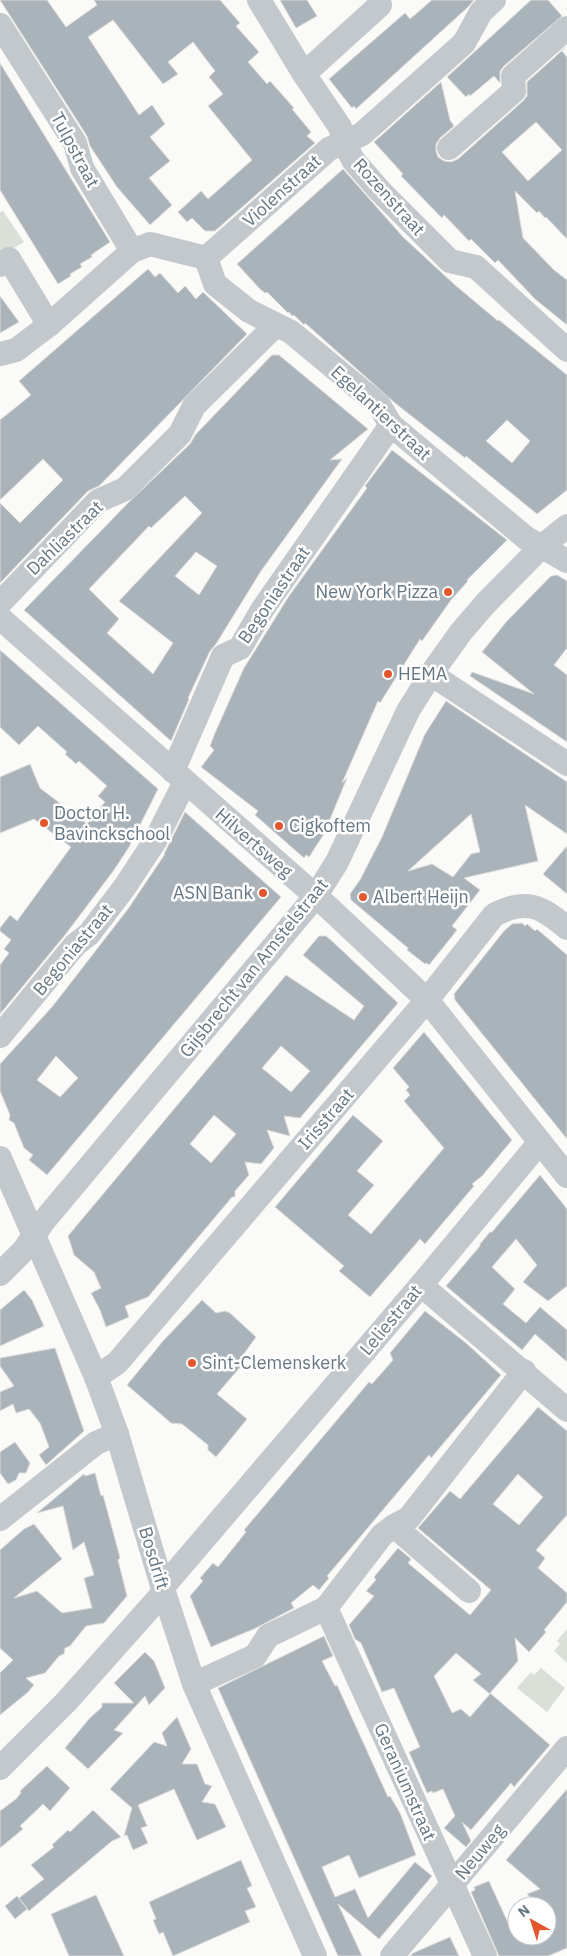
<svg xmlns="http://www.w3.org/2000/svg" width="567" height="1956" font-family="'IBM Plex Sans',sans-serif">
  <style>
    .green { fill: #dadfd7 }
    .building { fill: #aab3b9; stroke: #dcdcda; fill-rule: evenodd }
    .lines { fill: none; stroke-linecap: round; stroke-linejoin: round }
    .minor { stroke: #c3c8cc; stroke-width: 24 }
    .poi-dot { fill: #e4572e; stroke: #fff; stroke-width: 2 }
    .labels { text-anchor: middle; stroke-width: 5; stroke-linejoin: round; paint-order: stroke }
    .street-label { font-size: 18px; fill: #657683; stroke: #fff }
    .poi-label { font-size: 18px; fill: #657683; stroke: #fff; text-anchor: start }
  </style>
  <rect width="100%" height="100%" fill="#fafaf8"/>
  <!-- green -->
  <g class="green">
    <path d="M3 211 24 242 0 256V212Z"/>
    <path d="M567 1629V1663L554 1651 560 1644 557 1641Z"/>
    <path d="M541 1668 565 1688 547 1712 517 1688 531 1672 534 1675Z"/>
  </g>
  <!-- building -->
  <g class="building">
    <path d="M0 0H47L66 27 97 5 94 0H220L240 23 236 26 259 52 248 62 267 84 270 81 294 108 292 109 311 132 307 136 315 143 215 231H205L192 218 187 222 178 212 201 191 208 199 252 160 208 106 223 94 209 77 215 71 193 42 168 62 178 74 163 84 113 20 88 37 139 115 152 105 165 124 150 137 170 161 149 178 172 205 150 225 117 187 90 146 87 136Z"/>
    <path d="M280 0H307L317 16 296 28Z"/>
    <path d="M432 0H474L468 7 356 109 354 106 352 108 329 79 405 13 410 19Z"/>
    <path d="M531 0H548L562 16 504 66 500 71V83L494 76 470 96 469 94 466 97 447 77Z"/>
    <path d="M566 47 562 51 567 57V239L546 217 545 218 539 211 537 213 515 191 523 238 554 270 567 280V325L535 299 498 260 495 263 471 239 469 241 444 215 442 218 401 176 403 174 374 142 441 82 450 120 454 126 440 138 436 144V151L438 157 444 161 451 162 458 159 523 101 527 96V82ZM536 122 562 150 528 181 502 152Z"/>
    <path d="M0 63 110 242 91 255 92 257 80 264 82 267 70 274 71 276 58 284 0 190Z"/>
    <path d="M343 169 403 237 455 285 498 321 499 320 567 375V490L537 514 466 456 465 458 395 403 305 323 304 325 294 315 292 316 289 312 288 313 267 292 265 293 260 289 237 264ZM507 420 530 441 512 463 486 441Z"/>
    <path d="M148 269 155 277 160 273 178 293 185 286 196 299 203 292 247 334 99 486 88 491 0 583V503L20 523 63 480 43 459 0 500V420L31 395 19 381Z"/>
    <path d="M0 296 19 322 0 333Z"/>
    <path d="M272 355H279L368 429 330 460 342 459 261 571 216 644 210 651 188 698 189 699 171 741 24 610 129 502 190 444 196 434ZM185 496 202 513 119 601 173 643 153 674 107 633 119 619 89 589 149 526 151 528ZM196 552 217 566 199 595 175 576Z"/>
    <path d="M392 450 507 540 467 580 468 581 451 600 422 641 420 639 380 703 378 701 342 783 347 778 324 834 309 857 306 855 304 858 255 815 258 811 201 767 214 750 210 746 215 733 244 668 289 596 367 488 365 486Z"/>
    <path d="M557 575 567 581V648L554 665 567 675V742L470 676 472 672 534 694 482 652 507 621 551 576Z"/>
    <path d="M0 650 158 789 129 847 114 870 65 935 0 1014V965L9 953 4 949 11 940 0 931V928L10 915 17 921 71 847 34 819 0 833V777L30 764 40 788 87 824 105 802 98 796 107 786 79 761 76 764 65 754 67 752 38 726 19 745 0 727Z"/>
    <path d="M446 701 567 782V834L525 805 538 861 464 878 480 890 452 926 457 930 429 965 427 963 425 964 407 950 408 948 351 900 350 894 360 880 382 837 425 734ZM471 814 480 852 471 854 453 877 432 864 408 871Z"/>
    <path d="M185 812 281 897 47 1175 29 1160 33 1155 24 1148 14 1123 9 1120 10 1115 0 1091V1064L52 1007 128 909 165 854H164ZM56 1056 78 1078 60 1097 37 1080Z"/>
    <path d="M567 846V894L543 874Z"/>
    <path d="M522 923 525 926 527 924 535 931 537 929 567 955V1139L455 1000 454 994 504 931 512 924Z"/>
    <path d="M319 936H326L333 942 398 1003 300 1118 284 1116 290 1136 267 1130 274 1148 261 1164 245 1162 249 1175 235 1191V1197H232L148 1297 125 1306 129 1317 106 1327 100 1310 91 1293 101 1288 94 1272 74 1255 68 1236 286 975 354 1020 364 1006 303 955ZM281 1046 310 1071 291 1092 262 1068ZM214 1115 236 1134 211 1163 190 1144Z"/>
    <path d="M424 1032 512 1140 482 1176 472 1184 474 1186 425 1244 420 1239 370 1297 339 1271 344 1266 275 1207 353 1115 383 1141 357 1171 374 1185 348 1215 371 1234 444 1148 404 1101 410 1095 406 1090 409 1087 393 1068Z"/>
    <path d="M540 1175 567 1209V1286L548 1301 523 1282 537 1265 516 1239 492 1267 515 1289 503 1304 526 1323 540 1307 567 1330V1362L535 1334 522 1350 446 1286 480 1246V1244L490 1232H492Z"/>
    <path d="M24 1290 32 1300 44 1326 0 1346V1310Z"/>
    <path d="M202 1300 216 1313 225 1311 230 1313 256 1337 238 1362 242 1365 217 1394 247 1419 216 1457 208 1450V1445L182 1424 171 1423 127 1385 163 1341Z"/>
    <path d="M425 1311 466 1343 501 1375 431 1458 429 1455 350 1549 327 1576 329 1578 319 1590 313 1585 291 1603 294 1608 256 1628 211 1647 190 1596 203 1581 200 1578 213 1563 218 1567 246 1532 244 1530 321 1439 369 1382 372 1384 393 1360 390 1353Z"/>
    <path d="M55 1348 84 1431 46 1465 39 1455 49 1447 40 1423 29 1409 16 1413 13 1404 0 1411V1392L14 1386 0 1366V1358Z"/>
    <path d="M538 1407 567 1431V1515L536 1550 545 1558 538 1568 567 1593V1602L544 1630 546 1632 529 1652 515 1638 518 1661 490 1693 550 1745 514 1787 511 1783 471 1830 462 1822 471 1841 466 1847 444 1828 455 1816 443 1789 433 1793 432 1791 427 1793 409 1752 420 1747 394 1688 382 1692 361 1643 355 1639 349 1625 374 1596 366 1591 376 1580 374 1577 398 1548 411 1559 408 1563 470 1615 491 1590 418 1528 450 1491 460 1499ZM518 1474 543 1497 519 1525 493 1504ZM456 1653 481 1674 473 1680 490 1694 470 1717 461 1709 452 1713 434 1676Z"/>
    <path d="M15 1442 30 1463 26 1473H19L16 1480 8 1484 0 1473V1452Z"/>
    <path d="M95 1473 101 1496 103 1495 118 1550 120 1558 118 1560 127 1596 104 1623 86 1626 70 1646 65 1648 64 1654 59 1656 45 1673 26 1678 34 1685 27 1693 0 1715V1673L13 1660 0 1648V1550L24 1529 34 1524 62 1559 14 1598 37 1591 62 1613 92 1608 84 1578 94 1575 84 1542 73 1550 63 1506 37 1513 84 1474 85 1476Z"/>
    <path d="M324 1636 333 1656 322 1661 335 1686 337 1685 388 1797 390 1796 400 1813 416 1855 359 1878 349 1855 322 1867 335 1897 355 1889 368 1918 415 1862 432 1876 379 1939 338 1904 362 1956H338L218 1688Z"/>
    <path d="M145 1652 154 1661 165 1688 149 1705 145 1696 114 1730 123 1733 88 1769 65 1748 89 1719 102 1707V1703H134L114 1683Z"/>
    <path d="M177 1717 191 1749 182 1764H197L205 1784 212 1786 202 1802 215 1804 226 1827 197 1840 174 1789 138 1805 147 1826 141 1828 148 1843 133 1850 127 1835 124 1836 132 1808 110 1789 154 1742 167 1746 162 1733Z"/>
    <path d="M47 1766 70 1788 50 1811 43 1804 20 1826 23 1829 0 1848V1811L16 1799 21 1793 20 1791Z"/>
    <path d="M567 1789V1948L548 1956H499L471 1892 475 1890 474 1887 489 1881 514 1936H547V1906H539L527 1894 540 1889 506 1860Z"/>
    <path d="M93 1810 121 1837 112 1841 29 1911 19 1898 44 1879 31 1865 54 1847 52 1845 68 1830 70 1832Z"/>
    <path d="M241 1860 252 1886 247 1888 256 1907 245 1911 250 1922 173 1956 163 1932 159 1934 153 1920 156 1919 149 1902Z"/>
    <path d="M96 1895 124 1956H69L51 1914Z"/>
    <path d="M17 1896 27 1909 15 1919 5 1906Z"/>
    <path d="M450 1937 459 1956H410L413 1953Z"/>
  </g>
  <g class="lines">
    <!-- minor -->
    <g class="minor">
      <path d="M259 0 304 74 340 127 344 142 353 160 380 191 450 261 476 267 567 350"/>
      <path d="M0 25 75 143 82 168 132 251"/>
      <path d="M304 74 380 5"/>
      <path d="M449 148 514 91 513 76 567 28"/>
      <path d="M206 258 215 284 249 311 291 332 379 405 391 425 526 538 567 561"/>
      <path d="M0 265 9 259 49 325"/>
      <path d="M0 354 16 350 49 325 132 251 150 244 206 258 329 149 362 134 464 43 481 12 494 0"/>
      <path d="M0 603 98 501 125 489 180 434 194 406 276 325"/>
      <path d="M0 618 328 907 427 1000 567 1176"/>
      <path d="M431 674 567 764"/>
      <path d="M173 771 223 656 240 648 262 610 391 425"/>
      <path d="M0 1036 75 945 89 934 124 888 155 841 185 782"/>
      <path d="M0 1158 96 1377 117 1434 164 1592 194 1684 315 1956"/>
      <path d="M0 1274 24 1250 43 1222 315 897 337 862 408 711 431 674 461 632 485 604 541 547 567 526"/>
      <path d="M421 1285 567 1410"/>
      <path d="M96 1377 117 1363 427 1000 494 915C526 898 541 906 567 928"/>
      <path d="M0 1519 96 1443 117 1434"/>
      <path d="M394 1526 469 1591"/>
      <path d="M163 1587 421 1285 540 1142"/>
      <path d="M326 1608 485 1956"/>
      <path d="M194 1684 255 1656 268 1636 326 1608 382 1535 394 1526 409 1518 524 1371"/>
      <path d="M0 1768 66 1702 164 1592"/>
      <path d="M392 1956 567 1748"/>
    </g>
  </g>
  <!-- markers -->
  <g class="poi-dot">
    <circle cx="448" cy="592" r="5"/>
    <circle cx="388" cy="674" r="5"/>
    <circle cx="44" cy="823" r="5"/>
    <circle cx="279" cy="826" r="5"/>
    <circle cx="263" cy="893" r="5"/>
    <circle cx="363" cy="897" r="5"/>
    <circle cx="192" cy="1363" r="5"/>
  </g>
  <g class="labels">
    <!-- street labels -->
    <g class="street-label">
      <text transform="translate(75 150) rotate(62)" y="6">Tulpstraat</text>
      <text transform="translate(282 191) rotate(-42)" y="6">Violenstraat</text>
      <text transform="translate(389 197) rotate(48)" y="6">Rozenstraat</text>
      <text transform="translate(381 413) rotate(43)" y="6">Egelantierstraat</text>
      <text transform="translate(65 538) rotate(-44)" y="6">Dahliastraat</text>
      <text transform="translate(274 595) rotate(-56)" y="6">Begoniastraat</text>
      <text transform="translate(254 843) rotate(41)" y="6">Hilvertsweg</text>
      <text transform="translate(73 950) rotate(-50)" y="6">Begoniastraat</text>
      <text transform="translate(254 968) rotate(-51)" y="6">Gijsbrecht van Amstelstraat</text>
      <text transform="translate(326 1119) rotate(-49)" y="6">Irisstraat</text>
      <text transform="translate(391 1320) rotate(-50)" y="6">Leliestraat</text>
      <text transform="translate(154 1558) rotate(73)" y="6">Bosdrift</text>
      <text transform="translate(405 1782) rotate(66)" y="6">Geraniumstraat</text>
      <text transform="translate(480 1852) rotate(-50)" y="6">Neuweg</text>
    </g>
    <!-- poi labels -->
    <g class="poi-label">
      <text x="438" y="598" text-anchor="end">New York Pizza</text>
      <text x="398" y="680">HEMA</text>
      <text x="54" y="819">Doctor H.<tspan x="54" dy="21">Bavinckschool</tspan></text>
      <text x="289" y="832">Cigkoftem</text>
      <text x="253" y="899" text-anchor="end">ASN Bank</text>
      <text x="373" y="903">Albert Heijn</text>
      <text x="202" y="1369">Sint-Clemenskerk</text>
    </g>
  </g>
  <!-- north arrow -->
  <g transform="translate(532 1921) rotate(321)"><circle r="24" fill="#ffffff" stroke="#c1c8cd"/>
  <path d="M0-4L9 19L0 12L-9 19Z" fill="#e4572e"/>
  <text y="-8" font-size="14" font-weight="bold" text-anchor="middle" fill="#657683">N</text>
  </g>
</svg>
